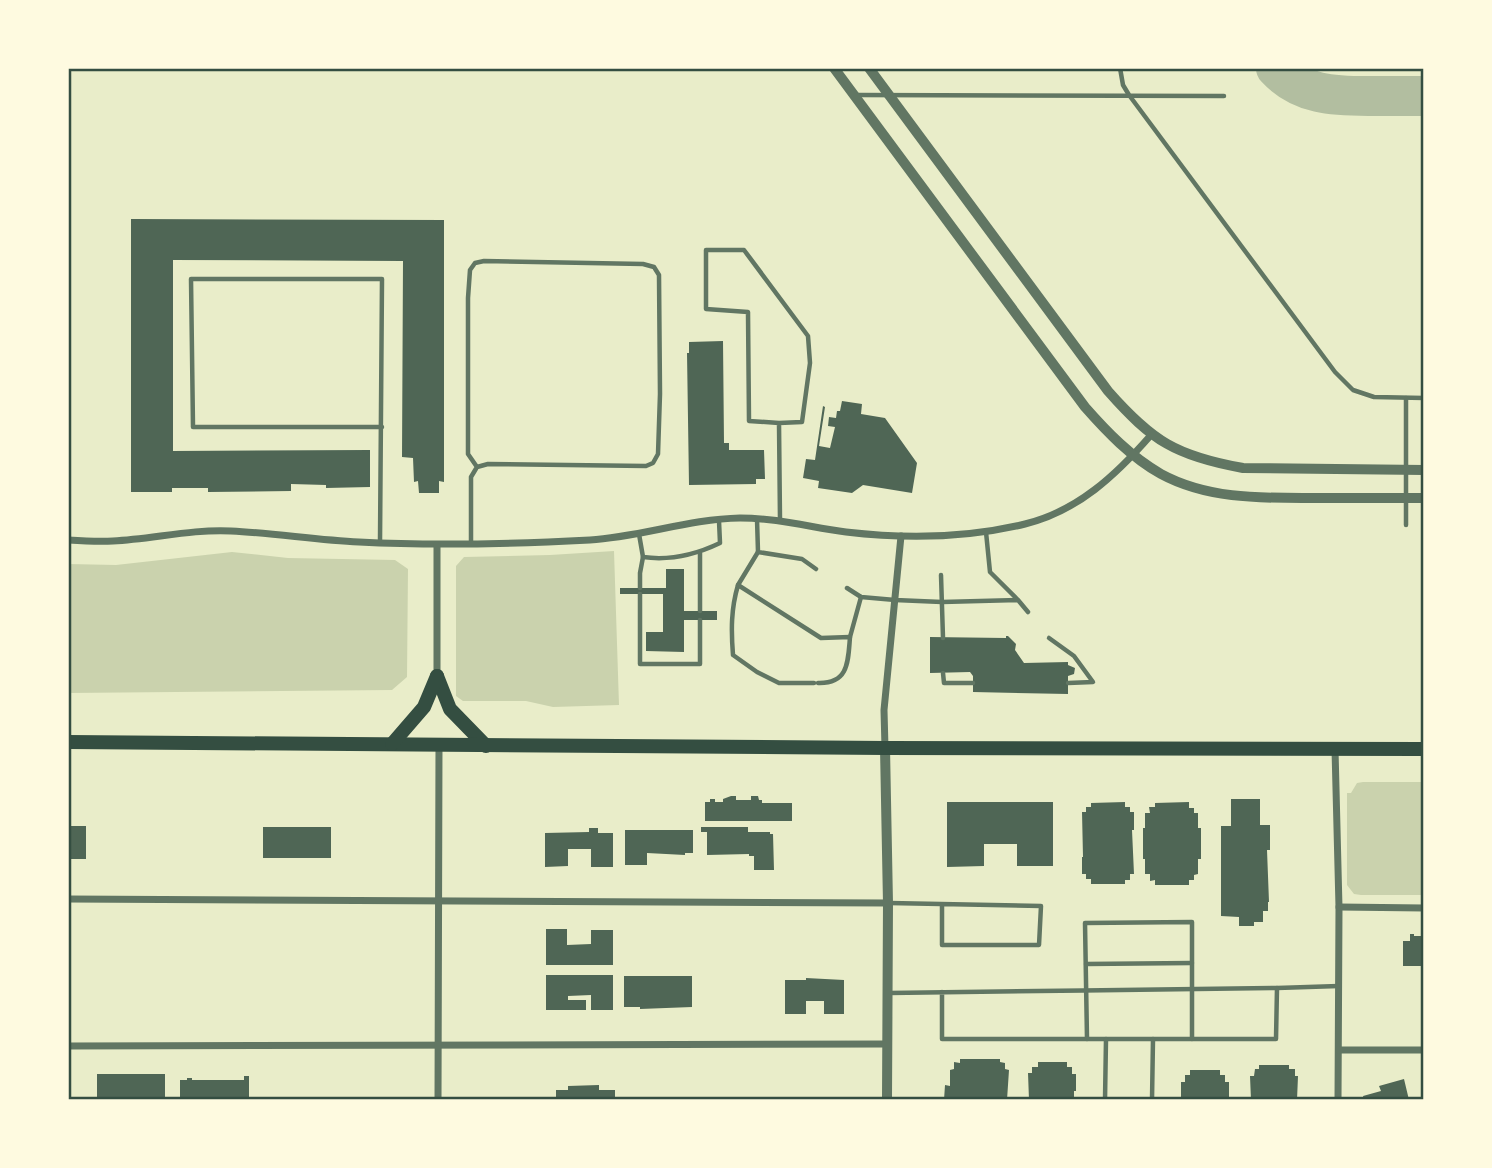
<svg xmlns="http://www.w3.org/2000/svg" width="1492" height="1168" font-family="Commissioner,sans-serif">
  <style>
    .green { fill: #cad2ad }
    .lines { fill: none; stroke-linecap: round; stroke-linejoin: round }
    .taxiway { stroke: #b2bea0; stroke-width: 40 }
    .building { fill: #4f6655 }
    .service { stroke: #617663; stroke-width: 4.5 }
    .minor { stroke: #617663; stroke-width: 7 }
    .tertiary { stroke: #617663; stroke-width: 10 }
    .primary { stroke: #344e41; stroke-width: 14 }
    .neatline { fill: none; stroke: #344e41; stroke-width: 2.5 }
  </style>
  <rect width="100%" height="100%" fill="#e9edc9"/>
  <!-- green -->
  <g class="green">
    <path d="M614 551 619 705 553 707 526 701H463L456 696V566L464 557 550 555Z"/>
    <path d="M232 552 288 558 395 560 408 569 407 677 392 690 68 693V564L116 565Z"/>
    <path d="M1363 782H1424V895H1361L1354 894 1347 885V793H1351L1357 783Z"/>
  </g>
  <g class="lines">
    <!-- taxiway -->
    <path class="taxiway" d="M1276 68C1301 95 1334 96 1368 96 1387 96 1405 96 1424 96"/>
  </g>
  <!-- building -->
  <g class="building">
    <path d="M131 219 444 220V482L439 481V493H419L418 481 414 482 413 458 402 457 403 261 173 260V451L370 450V487L326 488V485L291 484V491L208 492V488H172V492H131Z"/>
    <path d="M723 341 724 443H729V450H764L765 479H756V484L689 485 687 353H689V342Z"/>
    <path d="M842 401 862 404 861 414 885 418 917 463 912 493 863 485 852 493 818 488 819 481 803 478 806 459 815 460 823 406 825 407 819 446 830 448 835 427 828 426 829 417 836 418 837 411H840Z"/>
    <path d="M666 569H684V611H717V620H684V652L646 651V632H663V594H620V588H666Z"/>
    <path d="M1006 636H1008L1016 644 1015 650 1024 663 1068 662V665L1075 668 1074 674 1068 676V694L973 692V676L970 672 930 673V637L1006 638Z"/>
    <path d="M731 796H736V800H751V796H758L759 800H762V803H792V821H705V802H710V799H715V802H723V799Z"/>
    <path d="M1231 799H1260V825H1270V850H1267L1269 902H1268V911H1263V922H1254V926H1239V917L1221 916V826H1231Z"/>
    <path d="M947 802H1053V866H1017V844H984V866L947 867Z"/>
    <path d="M1125 802V807H1130V812H1134V830H1132L1134 874H1130V880H1125V884H1091V879H1086V874H1082V857H1083L1082 812H1086V807H1091V803Z"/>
    <path d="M1189 802V808H1194V813H1198V828H1201V859H1198V874L1194 875V880H1189V885H1155V880L1150 881V874H1145V859H1143V828H1145V813H1150L1149 807H1155V803Z"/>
    <rect x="68" y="826" width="18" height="33"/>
    <rect x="263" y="827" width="68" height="31"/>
    <path d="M701 827H748V832H770V834H773L774 870H754V856H749V854L707 855V832H701Z"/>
    <path d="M589 828H598V833H613V867H591V849H568V866L545 867V833L589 832Z"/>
    <path d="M625 830H693V853H685V855L647 853V865H625Z"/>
    <path d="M546 929H567V945L591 944V930H613V965H546Z"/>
    <path d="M1410 934H1414V936H1424V966H1403V941H1410Z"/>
    <path d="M546 975H613V1010H591V995L568 996V1000H586V1010H546Z"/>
    <path d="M624 976H692V1007L640 1009V1007H624Z"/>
    <path d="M806 978 844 980V1014H824V1001H806V1014H785V980H806Z"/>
    <path d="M960 1059H1000V1062L1005 1063V1069L1009 1070 1007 1100H944L945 1085 950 1086V1070L954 1069V1062L960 1063Z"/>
    <path d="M1038 1062H1067V1067H1072V1074H1076V1091H1074V1100H1029L1028 1073H1032V1067H1038Z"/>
    <path d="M1259 1065H1289V1069H1295V1076H1298L1297 1100H1251L1250 1076H1254L1255 1069H1259Z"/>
    <path d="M1190 1070H1220V1075H1225V1082H1229V1099H1181V1082H1185V1075H1190Z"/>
    <rect x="97" y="1074" width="68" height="26"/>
    <path d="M244 1076H249V1100H180V1080H187V1078H192V1080H244Z"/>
    <path d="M1404 1079 1409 1100H1364L1363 1096 1381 1091 1379 1086Z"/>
    <path d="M599 1085V1090H615V1100H556V1090H568V1086Z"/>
  </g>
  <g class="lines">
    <!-- service -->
    <g class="service">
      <path d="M1120 68 1123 85 1129 95 1335 372 1353 390 1374 397 1424 398"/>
      <path d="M858 95 1224 96"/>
      <path d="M779 423 749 421 748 312 706 309V250H744L808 336 810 363 802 422 779 423 780 520"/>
      <path d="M757 519 758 552 802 559 816 569"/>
      <path d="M1406 525V398"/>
      <path d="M986 532 990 572 1017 599"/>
      <path d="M639 534 643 557C671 561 695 555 720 543L719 521"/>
      <path d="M380 542 382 279H191L193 427H382"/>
      <path d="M471 543V477L477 467 488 464 646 466 653 463 658 454 660 394 659 275 654 267 643 264 484 261 475 263 470 270 468 298V454L477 467"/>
      <path d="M700 553V611"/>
      <path d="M941 575 943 638"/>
      <path d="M738 585 758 552"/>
      <path d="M640 588V573L643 557"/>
      <path d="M847 588 861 597 895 600 942 602 1018 600 1028 612"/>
      <path d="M640 594V664H700V620"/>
      <path d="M850 637 861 597"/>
      <path d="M1049 638 1074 656 1093 682 1068 683"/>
      <path d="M943 673 944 683H973"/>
      <path d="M814 683H779L757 672 733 655C731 630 731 609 738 585L821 638 850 637C848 661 849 684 818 683"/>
      <path d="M889 903 1041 906 1039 945H942V905"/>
      <path d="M1086 964 1192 963"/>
      <path d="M1277 988 1339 986"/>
      <path d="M889 993C1018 991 1148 990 1277 988L1276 1039H942V992"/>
      <path d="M1087 1039 1085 923 1192 922V1039"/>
      <path d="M1105 1100 1106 1039"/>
      <path d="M1152 1100 1153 1039"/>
    </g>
    <!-- minor -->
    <g class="minor">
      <path d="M68 540C83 541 98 542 113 541 153 539 191 529 231 531 274 533 316 540 359 542 436 546 513 544 590 540 640 537 689 519 740 518 778 518 809 527 846 532 905 539 967 538 1025 524 1078 511 1116 475 1151 435"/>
      <path d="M437 545V676"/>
      <path d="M885 748 884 710 901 536"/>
      <path d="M1335 749 1339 907 1338 1100"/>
      <path d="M68 899 888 903"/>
      <path d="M1339 907 1424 908"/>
      <path d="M68 1046 888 1044"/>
      <path d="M1339 1050H1424"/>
      <path d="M438 1100 439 745"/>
    </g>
    <!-- tertiary -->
    <g class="tertiary">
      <path d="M834 68 1085 407C1107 432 1131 457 1161 474 1209 500 1264 498 1317 498 1353 498 1388 498 1424 498"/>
      <path d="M869 68 1108 391C1152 441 1176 456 1243 468L1424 470"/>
      <path d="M885 748 888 903 887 1100"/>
    </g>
    <!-- primary -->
    <g class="primary">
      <path d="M437 676 450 709 486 746"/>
      <path d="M68 742 885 748 1424 749"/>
      <path d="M392 744 424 707 437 676"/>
    </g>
  </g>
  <!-- border -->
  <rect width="1492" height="1168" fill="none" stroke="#fefae0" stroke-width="140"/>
  <rect x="70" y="70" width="1352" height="1028" class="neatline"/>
</svg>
